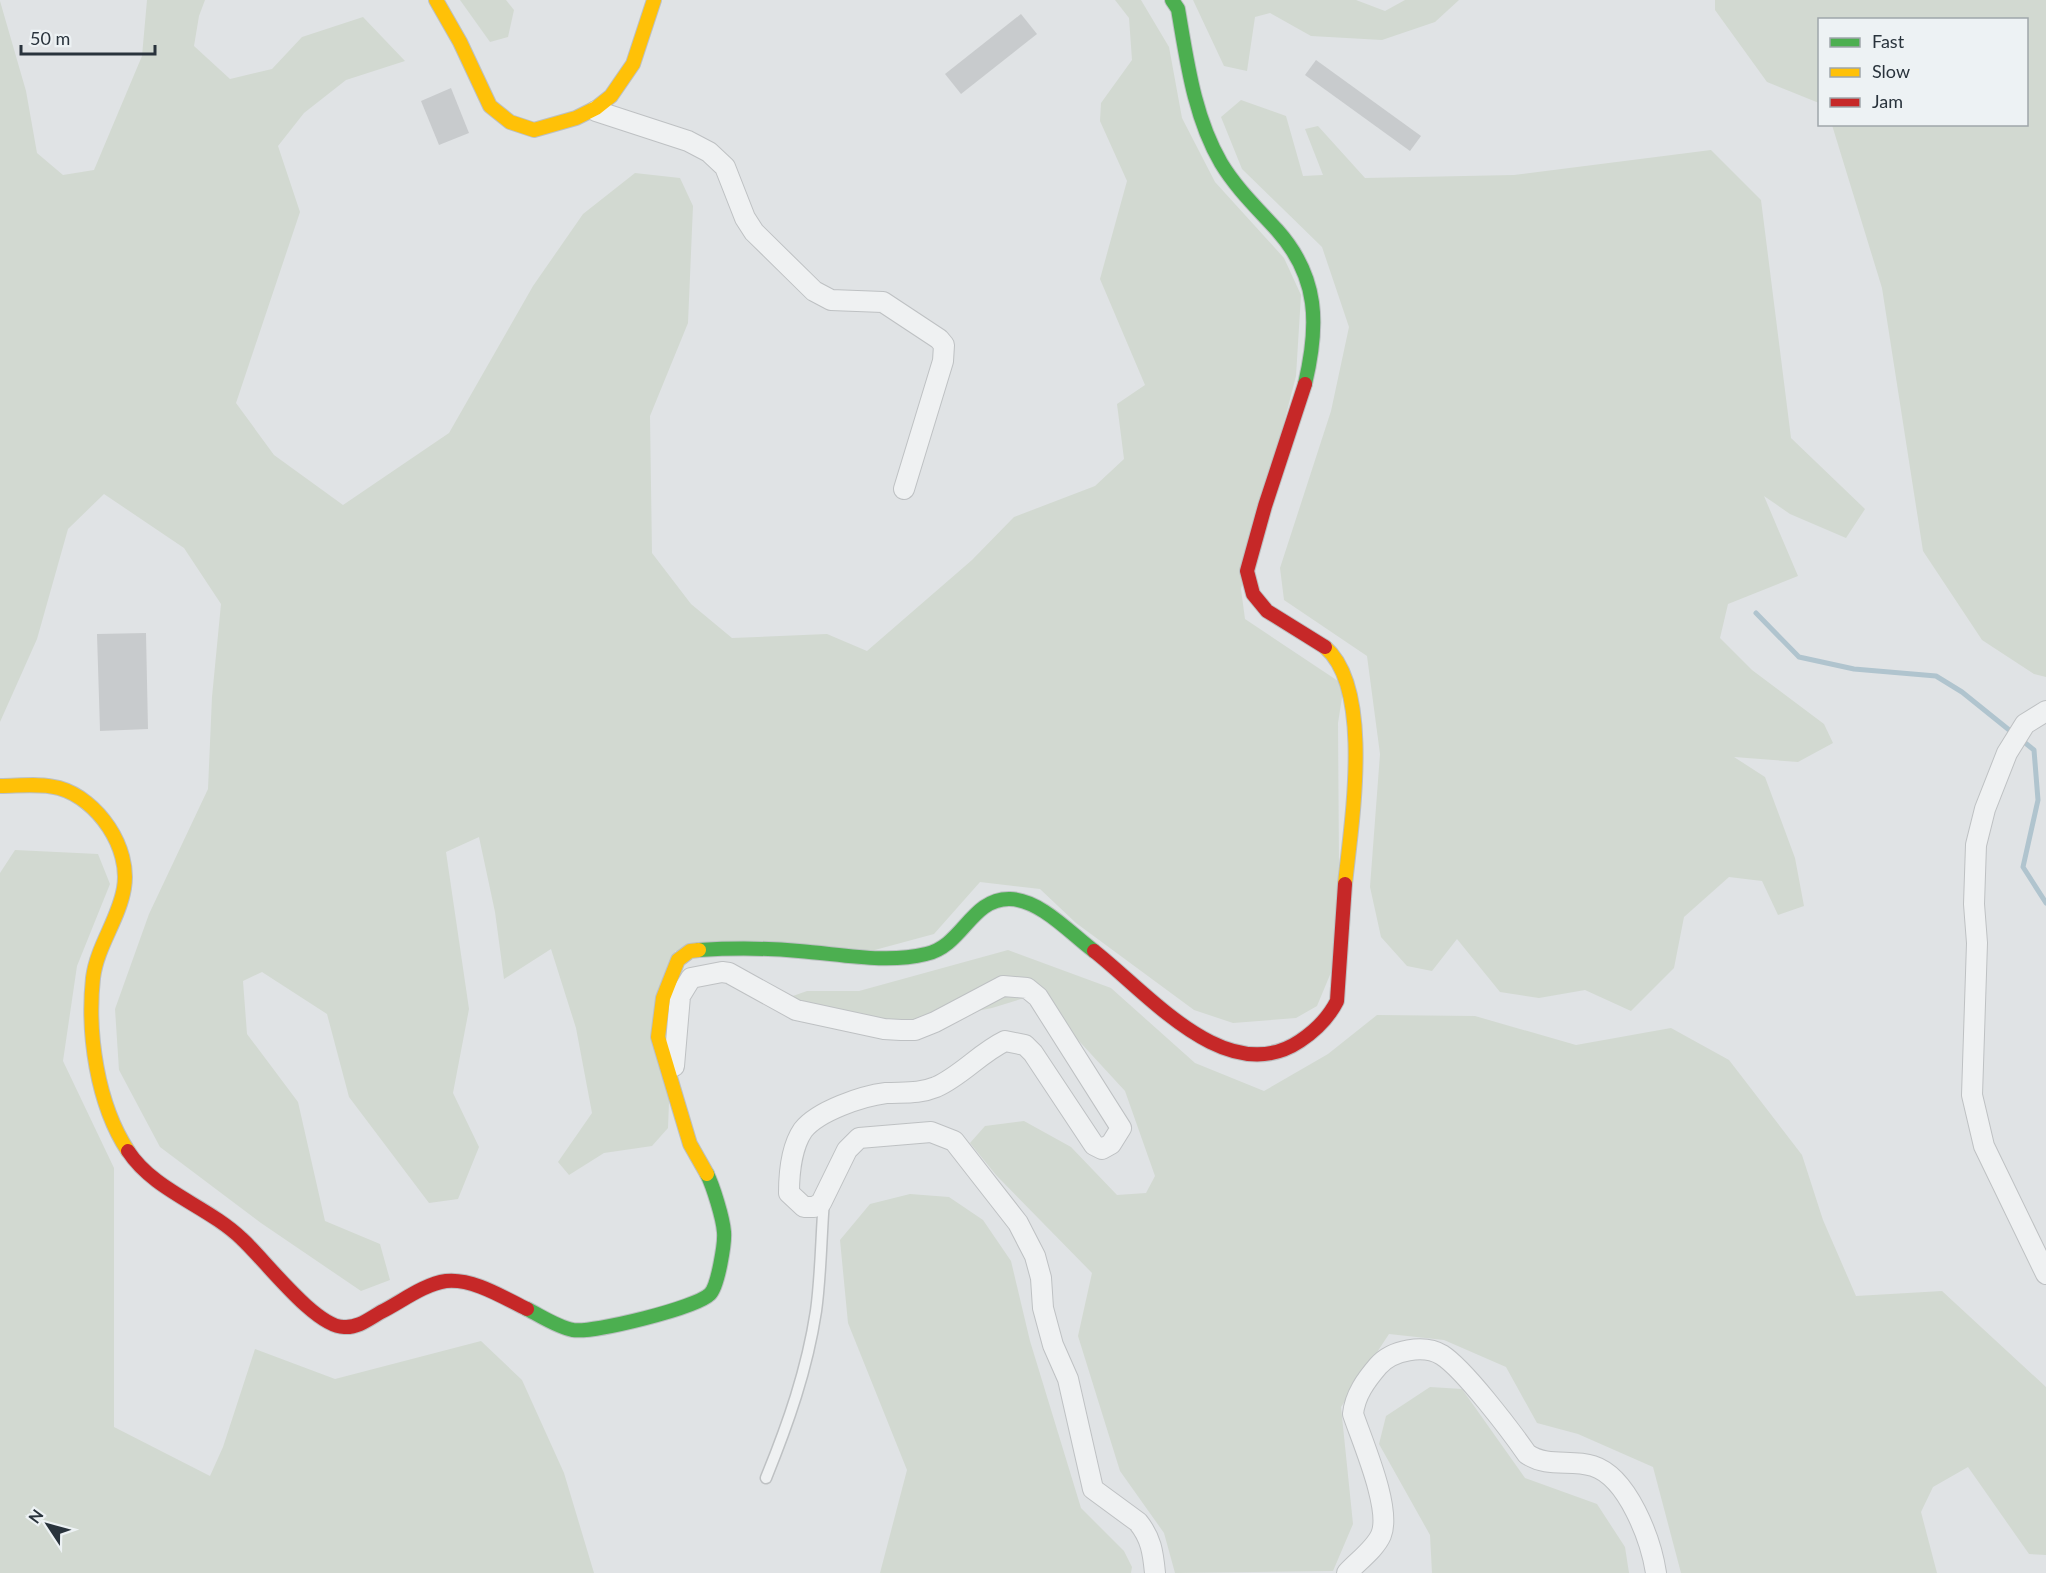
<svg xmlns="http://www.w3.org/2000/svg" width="2046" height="1573" font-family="Lato,sans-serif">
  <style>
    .green { fill: #d2d9d1 }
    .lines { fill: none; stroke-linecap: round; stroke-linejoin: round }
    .stream { stroke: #b0c4ce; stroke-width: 5 }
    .building { fill: #c8cbcd }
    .lane-casing { stroke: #bec1c3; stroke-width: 13 }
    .street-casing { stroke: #bec1c3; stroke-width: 22 }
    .fast-casing { stroke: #bcc0c2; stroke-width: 16 }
    .slow-casing { stroke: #bcc0c2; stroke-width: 16 }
    .jam-casing { stroke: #bcc0c2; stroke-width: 16 }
    .lane { stroke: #eff1f2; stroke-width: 10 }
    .street { stroke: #eff1f2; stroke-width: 20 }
    .fast { stroke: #4caf50; stroke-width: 14 }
    .slow { stroke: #ffc107; stroke-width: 14 }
    .jam { stroke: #c62828; stroke-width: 14 }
  </style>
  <rect width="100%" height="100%" fill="#e0e3e5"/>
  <!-- green -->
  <g class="green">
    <path d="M147 0H205L199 16 194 46 230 79 272 69 302 37 363 17 405 61 346 80 304 113 278 146 300 212 236 403 274 455 343 505 449 433 533 286 583 214 635 173 680 178 693 206 688 323 650 416 652 553 691 604 732 638 827 634 867 651 972 560 1014 517 1095 486 1124 459 1117 404 1145 385 1100 279 1127 181 1100 121 1101 103 1132 60 1129 18 1115 0H1141L1169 47 1182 118 1215 182 1284 258 1301 295 1296 376 1241 589 1245 619 1344 685 1338 723 1339 864 1332 970 1317 1006 1296 1018 1233 1023 1194 1010 1076 923 1040 889 980 882 934 934 871 951H675L668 1128 652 1146 604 1153 569 1175 558 1162 592 1113 576 1028 551 949 504 979 495 912 479 837 446 852 469 1009 453 1093 479 1147 458 1199 429 1203 349 1097 327 1014 262 972 243 981 247 1034 298 1102 325 1221 380 1244 390 1280 361 1291 261 1223 160 1147 119 1070 115 1009 149 914 208 789 212 697 221 604 184 548 104 494 68 529 37 639 0 722V1L26 91 37 153 63 175 94 170 142 56Z"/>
    <path d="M460 0H506L514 10 508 37 490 42Z"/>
    <path d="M1193 0H1356L1385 11 1405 0H1459L1435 22 1382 40 1311 36 1270 13 1255 17 1247 71 1224 66Z"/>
    <path d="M1715 0H2046V677L2034 674 1982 640 1923 551 1882 288 1832 125 2026 124V20H1820L1819 103 1767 82 1715 10Z"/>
    <path d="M1241 100 1286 116 1303 176 1323 175 1305 129 1318 126 1365 178 1514 175 1711 150 1761 200 1791 438 1865 509 1846 538 1790 514 1764 496 1798 576 1728 604 1720 638 1752 670 1824 724 1833 743 1798 762 1734 757 1765 777 1795 858 1804 906 1778 915 1762 881 1729 877 1684 917 1674 968 1631 1011 1585 990 1539 998 1500 992 1457 939 1432 971 1407 966 1381 937 1370 887 1380 754 1367 656 1284 600 1280 568 1331 411 1349 327 1322 247 1242 169 1221 117Z"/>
    <path d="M15 850 98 854 110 884 77 966 63 1061 114 1168V1427L210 1476 223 1447 255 1349 335 1379 481 1341 522 1380 564 1473 594 1573H0V873Z"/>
    <path d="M1008 950 1111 988 1195 1063 1264 1091 1328 1054 1377 1015 1475 1016 1576 1045 1671 1028 1729 1060 1802 1155 1823 1220 1856 1296 1942 1291 2046 1387V1555L2029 1554 1968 1467 1933 1487 1921 1512 1937 1573H1681L1653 1467 1578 1434 1537 1423 1506 1367 1444 1340 1389 1334 1341 1407 1353 1524 1333 1571 1175 1573 1164 1533 1120 1471 1078 1336 1092 1273 996 1175 970 1143 985 1126 1024 1121 1071 1147 1117 1195 1146 1193 1155 1176 1125 1091 1056 1016 1024 998 992 1008 896 1027 789 1006 790 997 807 991H859Z"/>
    <path d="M910 1194 949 1197 983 1220 1011 1261 1030 1341 1081 1508 1124 1551 1132 1567 1131 1573H880L907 1470 848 1323 840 1240 870 1204Z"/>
    <path d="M1430 1387 1462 1389 1525 1478 1597 1504 1625 1547 1629 1573H1432L1430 1535 1379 1444 1386 1416Z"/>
  </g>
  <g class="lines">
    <!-- stream -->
    <path class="stream" d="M1756 613 1799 657 1854 669 1936 676 1962 692 2034 750 2038 800 2023 867 2046 903"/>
  </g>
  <!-- building -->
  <g class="building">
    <path d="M1021 14 1037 34 961 94 945 74Z"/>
    <path d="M1316 60 1421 136 1410 151 1305 75Z"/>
    <path d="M451 88 469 133 439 145 421 101Z"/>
    <path d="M146 633 148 729 100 731 97 634Z"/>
  </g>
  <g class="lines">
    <!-- lane casing -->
    <g class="lane-casing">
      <path id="lane" d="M766 1478C788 1424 807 1370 816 1311 821 1275 821 1237 824 1200"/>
    </g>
    <!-- street casing -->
    <g class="street-casing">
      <g id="street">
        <path d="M596 111 688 141 709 152 725 167 745 218 754 232 814 291 831 300 883 302 939 339 944 345 943 361 904 489"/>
        <path d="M2046 711 2025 724 2007 753 1985 809 1976 845 1974 904 1977 943 1972 1095 1984 1146 2046 1274"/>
        <path d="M674 1066 680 996 691 978 722 972 729 973 796 1010 884 1029 901 1030H915L935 1022 1003 986 1027 988 1038 997 1121 1128 1111 1144 1102 1149 1094 1145 1033 1053 1025 1045 1005 1041C980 1053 961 1076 936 1087 919 1094 904 1092 886 1093 862 1096 818 1111 803 1130 792 1146 789 1173 789 1193L804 1207H814L821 1203 847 1150 859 1138 931 1132 954 1141 1018 1223 1035 1256 1041 1278 1043 1308 1053 1345 1068 1379 1093 1489 1138 1522C1151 1538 1153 1552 1155 1573"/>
        <path d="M1347 1573C1358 1561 1375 1549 1381 1535 1392 1509 1362 1441 1353 1414 1355 1395 1366 1380 1378 1366 1392 1350 1424 1344 1442 1355 1464 1369 1511 1431 1527 1454 1548 1468 1570 1459 1593 1466 1628 1477 1651 1540 1656 1573"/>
      </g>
    </g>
    <!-- fast casing -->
    <g class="fast-casing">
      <g id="fast">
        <path d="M1172 0 1178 9C1187 61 1194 117 1221 163 1236 188 1257 208 1277 230 1319 277 1319 325 1305 384"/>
        <path d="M699 950C732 948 766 948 799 951 840 954 886 964 926 954 963 946 971 898 1010 899 1041 900 1071 934 1094 951"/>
        <path d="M527 1309C541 1316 557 1327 573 1330 594 1333 696 1308 710 1294 718 1286 725 1243 724 1232 723 1218 713 1186 707 1174"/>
      </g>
    </g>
    <!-- slow casing -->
    <g class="slow-casing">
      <g id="slow">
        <path d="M436 0 460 42 490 106 510 122 534 130 576 118 596 108 611 96 633 64 654 0"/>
        <path d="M1325 647C1374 689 1351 825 1345 884"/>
        <path d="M0 786C19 786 41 783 59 788 98 799 131 848 124 888 119 919 97 946 93 978 87 1033 97 1104 128 1151"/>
        <path d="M699 950 690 951 678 960 663 998 658 1037 690 1144 707 1174"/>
      </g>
    </g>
    <!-- jam casing -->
    <g class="jam-casing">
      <g id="jam">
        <path d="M1305 384 1265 506 1247 571 1253 594 1267 611 1325 647"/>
        <path d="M1094 951C1148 993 1227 1090 1300 1041 1315 1031 1329 1017 1337 1001L1345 884"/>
        <path d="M128 1151C154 1191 208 1206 242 1239 264 1259 315 1327 344 1327 358 1328 369 1319 381 1312 401 1302 424 1284 446 1281 473 1278 504 1298 527 1309"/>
      </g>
    </g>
    <!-- lane -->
    <use href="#lane" class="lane"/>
    <!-- street -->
    <use href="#street" class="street"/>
    <!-- fast -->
    <use href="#fast" class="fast"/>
    <!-- slow -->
    <use href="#slow" class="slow"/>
    <!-- jam -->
    <use href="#jam" class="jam"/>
  </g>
  <!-- legend -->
  <rect x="1818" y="18" width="210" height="108" fill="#edf2f4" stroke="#9fa6aa" stroke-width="1.5"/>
  <rect x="1830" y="38" width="30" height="9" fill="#4caf50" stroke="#9fa6aa" stroke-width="1.5"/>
  <text x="1872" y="48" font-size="18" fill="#29333c">Fast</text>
  <rect x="1830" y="68" width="30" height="9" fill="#ffc107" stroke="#9fa6aa" stroke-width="1.5"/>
  <text x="1872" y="78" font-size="18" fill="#29333c">Slow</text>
  <rect x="1830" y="98" width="30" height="9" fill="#c62828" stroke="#9fa6aa" stroke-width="1.5"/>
  <text x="1872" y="108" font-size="18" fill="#29333c">Jam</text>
  <!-- north arrow -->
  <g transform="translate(48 1525) rotate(306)" stroke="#edf2f4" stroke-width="4.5" paint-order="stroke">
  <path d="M0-4.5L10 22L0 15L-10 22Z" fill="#29333c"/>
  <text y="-9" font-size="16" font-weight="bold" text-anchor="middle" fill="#29333c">N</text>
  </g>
  <!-- scale -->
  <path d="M21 45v9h134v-9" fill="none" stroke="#29333c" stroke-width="3"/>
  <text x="30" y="45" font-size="18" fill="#29333c" stroke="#edf2f4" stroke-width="4.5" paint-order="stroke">50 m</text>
</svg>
